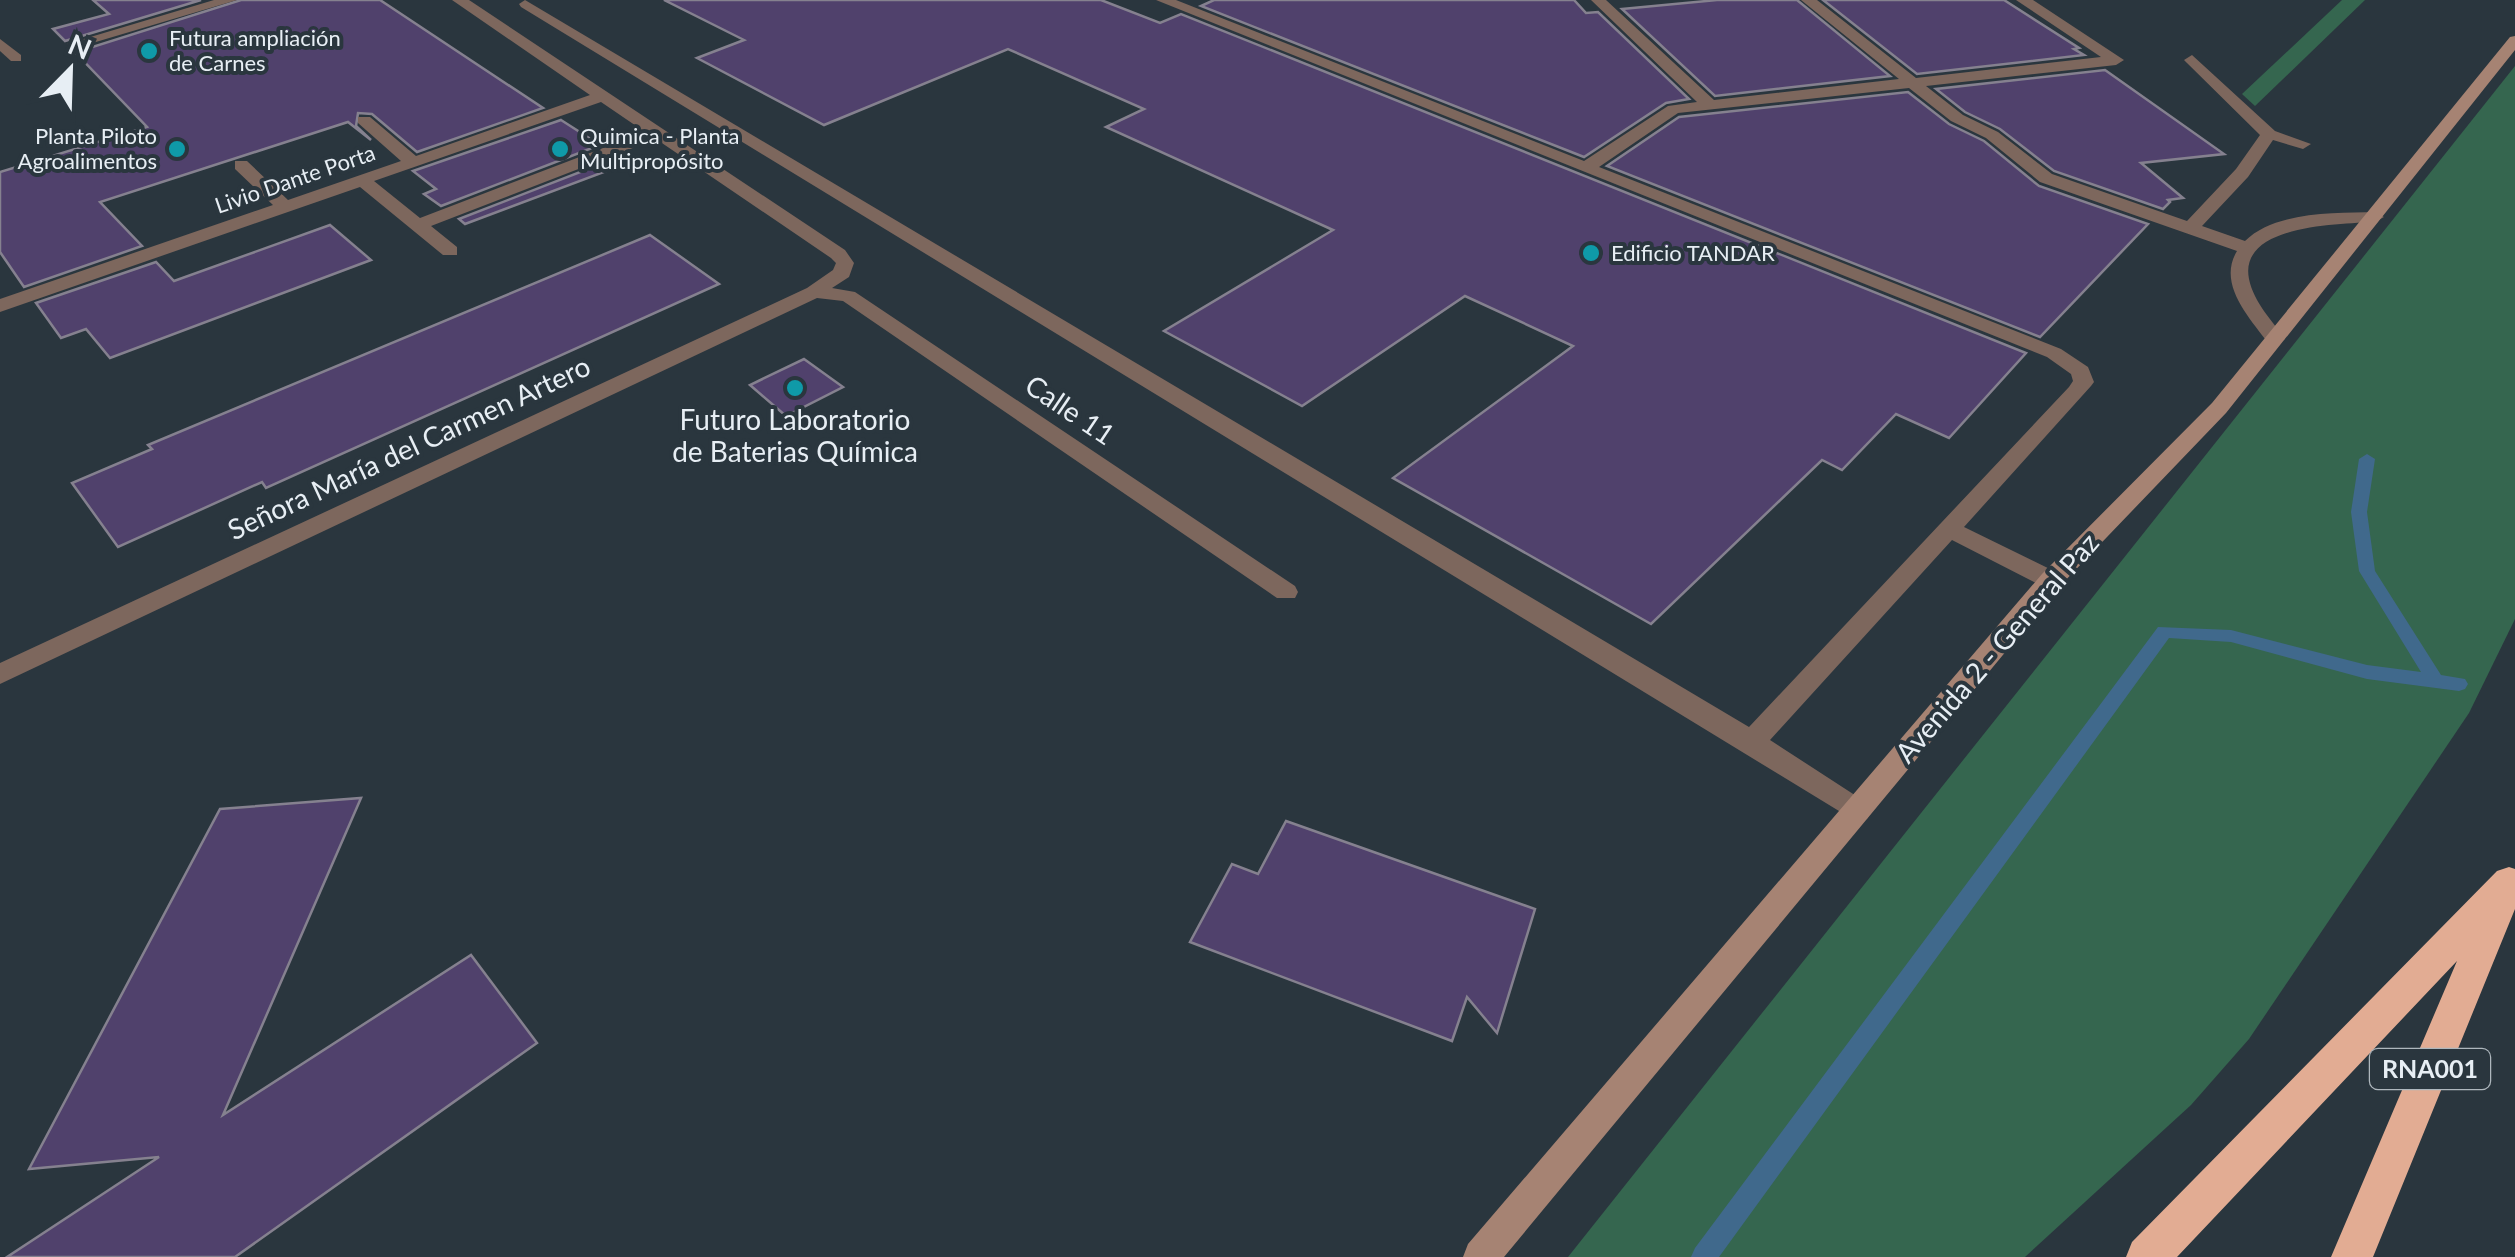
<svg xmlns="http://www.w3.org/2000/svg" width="2515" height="1257" font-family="Lato,sans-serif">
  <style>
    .green { fill: #35664f }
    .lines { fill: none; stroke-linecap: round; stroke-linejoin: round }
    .stream { fill: #40698c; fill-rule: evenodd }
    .building { fill: #50416c; stroke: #85818f; stroke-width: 2.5 }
    .lane { fill: #7d675d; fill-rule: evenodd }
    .secondary { fill: #a68373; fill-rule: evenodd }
    .highway { fill: #e2ac93; fill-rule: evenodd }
    .culture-dot { fill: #0f9aa8; stroke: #2a363e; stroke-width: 4 }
    .labels { text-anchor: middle; stroke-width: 8; stroke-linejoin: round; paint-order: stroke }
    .far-poi-label { font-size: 22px; fill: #e7eef4; stroke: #2a363e; text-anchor: start }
    .far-street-label { font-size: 22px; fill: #e7eef4; stroke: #2a363e }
    .shield { fill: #2a363e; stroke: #aeb7bd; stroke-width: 2.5 }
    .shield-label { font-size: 25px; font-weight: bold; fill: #e7eef4 }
    .street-label { font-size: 28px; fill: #e7eef4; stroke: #2a363e }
    .poi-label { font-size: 28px; fill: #e7eef4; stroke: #2a363e }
  </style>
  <rect width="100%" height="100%" fill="#2a363e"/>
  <!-- green -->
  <g class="green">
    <path d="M2342 0H2365L2255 106 2242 94Z"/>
    <path d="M2515 66V619L2469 713 2249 1039 2191 1105 2025 1257H1568Z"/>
  </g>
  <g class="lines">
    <!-- stream -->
    <path class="stream" d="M2367 454 2375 459 2367 512 2375 571 2441 675 2465 679 2468 684 2465 689 2459 691 2367 679 2231 642 2169 638 1719 1257H1691L1695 1248 2158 627 2231 630 2367 665 2421 672 2359 571 2351 512 2359 459Z"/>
  </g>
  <!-- building -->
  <g class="building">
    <path d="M93 0H201L65 41 53 29 109 14Z"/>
    <path d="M241 0H380L543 108 417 152 372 114 358 113 356 126 371 140 348 122 100 202 142 246 24 287 0 252V172L147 127 72 49 80 51Z"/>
    <path d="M664 0H1101L1160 23 1181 14 2026 353 1949 438 1896 414 1842 470 1822 460 1651 624 1393 478 1573 346 1465 296 1302 406 1164 331 1333 230 1106 127 1144 109 1008 49 824 125 697 58 744 40Z"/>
    <path d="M1214 0H1574L1586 13 1598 12 1689 99 1666 103 1584 157 1201 6Z"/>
    <path d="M1717 0H1797L1890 76 1715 96 1622 9Z"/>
    <path d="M1823 0H2004L2079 48 2074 49 2084 55 1917 74Z"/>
    <path d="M2105 70 2224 154 2141 163 2183 198 2168 200 2170 202 2163 209 2054 171 2000 129 1965 112 1936 89Z"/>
    <path d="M1908 92 1949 124 1984 141 2039 186 2148 224 2040 337 1607 166 1679 117Z"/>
    <path d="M561 120 600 145 441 206 424 194 436 189 413 171Z"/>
    <path d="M619 157 628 163 465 224 459 219Z"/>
    <path d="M330 225 371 260 110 358 86 329 61 338 36 303 156 262 174 281Z"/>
    <path d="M650 235 719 284 266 488 262 482 118 547 72 483 152 449 148 445Z"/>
    <path d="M804 359 843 387 786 416 750 385Z"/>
    <path d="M361 798 223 1115 471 955 537 1043 235 1257H7L159 1157 29 1169 220 809Z"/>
    <path d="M1286 821 1535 909 1497 1033 1467 997 1452 1041 1190 942 1232 864 1258 874Z"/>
  </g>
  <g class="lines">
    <!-- lane -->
    <g class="lane">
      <path d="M214 0H237L79 47 67 44Z"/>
      <path d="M452 0H469L845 250 854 263 849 277 832 288 855 292 1295 586 1298 592 1295 598H1277L843 301 817 298 0 684V663L807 288 833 270 836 263 831 258 656 139 431 226 457 247V255H443L360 187 0 312V299L273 205 235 169V161H247L288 200 401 161 358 123V117H370L416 156 590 95ZM601 102 645 132 420 218 374 181Z"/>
      <path d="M525 0 1749 727 2069 387 2073 381 2071 374 2047 357 1156 0H1176L1584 161 1668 106 1697 102 1591 0H1606L1714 100 1899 79 1801 0H1817L1916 78 2101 57 2016 0H2033L2124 60 2116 65 1926 86 1963 115 1998 132 2052 174 2187 221 2236 169 2260 135 2187 63 2184 60 2192 55 2275 131 2311 144 2303 149 2273 140 2248 177 2202 226 2245 241C2275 211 2336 213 2375 212L2384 217 2375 222C2341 224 2238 224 2249 279 2254 303 2272 320 2285 339L2275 345 2268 343C2249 317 2217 284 2237 251L2040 182 1986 138 1951 121 1909 88 1678 113 1599 167 2061 349 2088 367 2094 382 2091 386 1964 527 2060 574 2063 580 2060 586H2042L1952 540 1770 740 1867 803 1871 811 1867 819 1857 822 521 7 519 4Z"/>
      <path d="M0 39 21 55V61H11L0 51Z"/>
    </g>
    <!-- secondary -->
    <path class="secondary" d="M2515 36V50L2226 413 2060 586 1504 1257H1463L1468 1244 2042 574 2212 403 2510 37Z"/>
    <!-- highway -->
    <path class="highway" d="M2509 867 2515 869V909L2373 1257H2331L2457 961 2177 1257H2126L2132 1242 2497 871Z"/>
  </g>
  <!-- markers -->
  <g class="culture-dot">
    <circle cx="149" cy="51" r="10"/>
    <circle cx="177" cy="149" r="10"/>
    <circle cx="560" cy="149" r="10"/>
    <circle cx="1591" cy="253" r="10"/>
    <circle cx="795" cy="388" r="10"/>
  </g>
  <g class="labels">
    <!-- far-poi labels -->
    <g class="far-poi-label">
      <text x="169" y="46">Futura ampliación<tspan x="169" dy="25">de Carnes</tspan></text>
      <text x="157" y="144" text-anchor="end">Planta Piloto<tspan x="157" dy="25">Agroalimentos</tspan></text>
      <text x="580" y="144">Quimica - Planta<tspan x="580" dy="25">Multipropósito</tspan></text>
      <text x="1611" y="261">Edificio TANDAR</text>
    </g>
    <!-- far-street labels -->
    <g class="far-street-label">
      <text transform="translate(295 179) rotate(-19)" y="8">Livio Dante Porta</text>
    </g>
    <!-- shield labels -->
    <rect class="shield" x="2370" y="1049" width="120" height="40" rx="8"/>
    <g class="shield-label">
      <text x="2430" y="1078">RNA001</text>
    </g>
    <!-- street labels -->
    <g class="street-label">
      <text transform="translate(1070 410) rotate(34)" y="10">Calle 11</text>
      <text transform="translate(409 448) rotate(-25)" y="10">Señora María del Carmen Artero</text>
      <text transform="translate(1997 648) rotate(-49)" y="10">Avenida 2 - General Paz</text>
    </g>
    <!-- poi labels -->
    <g class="poi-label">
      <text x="795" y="430">Futuro Laboratorio<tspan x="795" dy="32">de Baterias Química</tspan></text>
    </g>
  </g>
  <!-- north arrow -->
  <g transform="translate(70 70) rotate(23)" stroke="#2a363e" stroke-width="8" paint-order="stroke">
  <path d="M0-8L18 38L0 25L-18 38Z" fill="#e7eef4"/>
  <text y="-15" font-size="28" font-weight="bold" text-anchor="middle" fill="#e7eef4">N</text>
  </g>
</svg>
